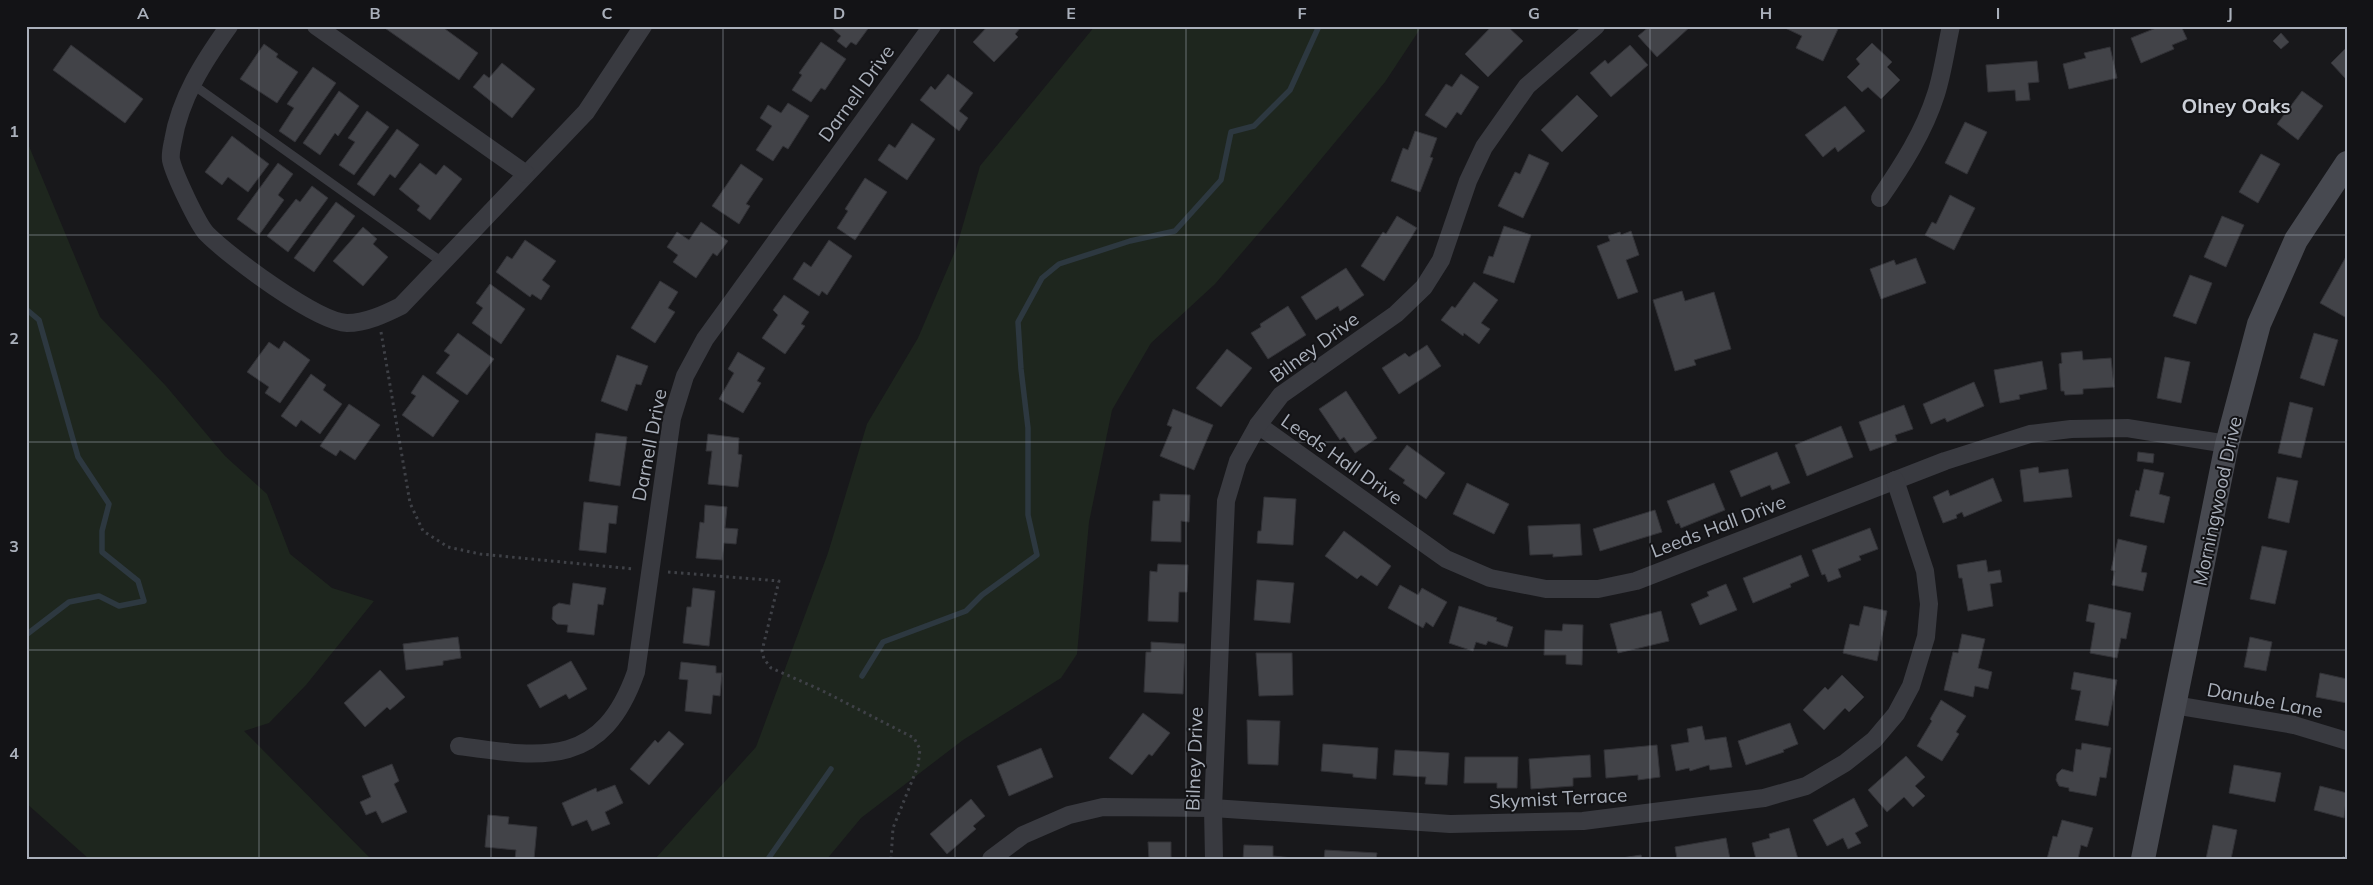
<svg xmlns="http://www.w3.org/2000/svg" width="2373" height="885" font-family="Mulish,sans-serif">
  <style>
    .green { fill: #1e261e }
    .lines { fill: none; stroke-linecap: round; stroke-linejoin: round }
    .stream { stroke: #2d3840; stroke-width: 5.5 }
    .building { fill: #424348; stroke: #323237 }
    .path { stroke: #3f4147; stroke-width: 3; stroke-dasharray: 2.5 4; stroke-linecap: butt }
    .lane { stroke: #393a40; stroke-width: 9 }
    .street { stroke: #393a40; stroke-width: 18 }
    .secondary { stroke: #474950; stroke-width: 24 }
    .grid { fill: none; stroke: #aab0bb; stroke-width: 1; stroke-opacity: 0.55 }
    .labels { text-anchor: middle; stroke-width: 4; stroke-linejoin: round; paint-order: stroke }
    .street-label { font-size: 19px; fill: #aab0bb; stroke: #131316 }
    .neighbourhood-label { font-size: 20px; font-weight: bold; fill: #cbcfd7; stroke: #131316 }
    .neatline { fill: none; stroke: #aab0bb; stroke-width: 2 }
    .grid-label { font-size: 16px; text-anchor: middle; font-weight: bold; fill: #aab0bb }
  </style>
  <rect width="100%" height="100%" fill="#18181b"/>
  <!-- green -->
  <g class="green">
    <path d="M1095 26H1422L1385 82 1283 205 1215 284 1151 343 1112 410 1089 522 1077 654 1061 678 963 740 861 818 827 859H655L756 747 828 553 867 424 918 338 956 249 980 166Z"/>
    <path d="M26 139 100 317 166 386 225 456 267 494 290 554 332 588 374 601 306 685 269 723 244 731 371 859H89L26 803Z"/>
  </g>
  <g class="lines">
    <!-- stream -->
    <g class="stream">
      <path d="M26 309 39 320 78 457 109 504 102 531V552L138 581 144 601 119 606 99 596 69 602 26 635"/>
      <path d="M862 676 883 642 966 611 982 595 1037 555 1028 515V428L1021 369 1018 322 1042 278 1059 264 1130 241 1175 231 1221 180 1231 132 1254 126 1290 90 1319 26"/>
      <path d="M768 859 831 769"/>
    </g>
  </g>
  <!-- building -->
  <g class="building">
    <path d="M382 26H441L478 53 459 80Z"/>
    <path d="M829 26H870L856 45 851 42 846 48 837 41 841 36Z"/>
    <path d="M988 26H1022L1015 34 1018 37 994 62 973 42Z"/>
    <path d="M1492 26H1507L1523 41 1488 77 1465 54Z"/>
    <path d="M1650 26H1691L1657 57 1638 36Z"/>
    <path d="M1781 26H1832L1838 29 1823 61 1796 48 1802 36Z"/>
    <path d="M2161 26H2181L2187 39 2172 45 2174 49 2141 63 2131 38Z"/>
    <path d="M2281 33 2289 42 2281 49 2273 41Z"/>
    <path d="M821 42 846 59 825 90 821 88 811 102 792 90 802 75 799 73Z"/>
    <path d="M1872 43 1892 62 1887 67 1900 80 1881 99 1868 87 1862 92 1847 77 1860 64 1856 59Z"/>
    <path d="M264 44 278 54 276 57 298 72 277 103 240 79Z"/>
    <path d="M71 45 143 99 125 123 53 70Z"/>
    <path d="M1630 45 1648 65 1611 97 1590 73 1605 60 1608 64Z"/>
    <path d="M2110 47 2117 78 2069 89 2063 64 2086 58 2084 53Z"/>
    <path d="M2347 47V76L2345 78 2331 63Z"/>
    <path d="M2037 61 2039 82 2028 83 2030 100 2016 101 2015 90 1988 92 1986 65Z"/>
    <path d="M502 63 535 89 512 118 473 87 484 74 489 78Z"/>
    <path d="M313 67 336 83 295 142 279 131 294 108 287 104Z"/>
    <path d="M948 74 973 93 959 111 968 118 959 131 920 100 931 86 935 90Z"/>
    <path d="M1461 74 1479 87 1461 115 1457 112 1446 128 1425 115 1446 84 1452 87Z"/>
    <path d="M339 91 359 106 338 136 335 133 320 155 303 143Z"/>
    <path d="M2302 91 2323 106 2298 140 2277 124Z"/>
    <path d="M1577 95 1598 116 1562 152 1541 130Z"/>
    <path d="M788 103 809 116 788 149 783 146 773 161 756 150 772 126 760 118 768 105 781 113Z"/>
    <path d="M1845 106 1865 131 1838 152 1835 147 1823 157 1805 135Z"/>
    <path d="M367 111 389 127 354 175 339 165 355 142 348 138Z"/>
    <path d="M1965 122 1987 132 1967 174 1945 163Z"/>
    <path d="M912 123 935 139 907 180 878 160 889 144 895 148Z"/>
    <path d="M397 129 419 145 395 178 390 174 374 196 357 184Z"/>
    <path d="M1415 131 1437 138 1430 157 1433 158 1420 192 1391 181 1403 148 1408 150Z"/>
    <path d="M232 136 269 164 248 192 228 177 222 185 205 172Z"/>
    <path d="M1529 154 1549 163 1523 218 1498 206 1515 172 1520 174Z"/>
    <path d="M2261 154 2280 164 2258 203 2239 192Z"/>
    <path d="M278 163 293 174 278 195 284 200 259 235 237 219Z"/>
    <path d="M420 163 436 175 444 165 462 179 430 220 417 210 420 206 399 189Z"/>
    <path d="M741 164 763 179 746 204 750 206 739 224 712 206Z"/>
    <path d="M865 178 887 192 855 240 837 228 848 211 845 209Z"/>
    <path d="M312 186 328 198 288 252 267 236 296 199 300 202Z"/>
    <path d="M1950 195 1975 208 1954 250 1925 235 1932 222 1936 224Z"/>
    <path d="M336 202 355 216 314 272 294 258Z"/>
    <path d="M1397 216 1417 228 1384 281 1361 266 1383 232 1386 234Z"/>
    <path d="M2222 216 2244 225 2226 267 2204 257Z"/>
    <path d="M701 222 728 241 717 256 713 253 696 278 673 262 678 255 667 247 677 232 689 240Z"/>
    <path d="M1504 226 1531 235 1514 283 1483 273 1489 256 1493 257Z"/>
    <path d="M363 227 377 239 373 244 388 257 363 286 333 261Z"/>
    <path d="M1631 231 1639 255 1626 260 1638 292 1618 299 1597 246 1610 241 1608 236 1620 232 1621 235Z"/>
    <path d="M525 240 556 261 542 280 550 286 541 300 532 294 530 297 496 272 507 256 512 259Z"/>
    <path d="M829 240 852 256 827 295 822 291 819 296 793 279 804 262 811 267Z"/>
    <path d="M2347 255V314L2345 317 2320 303Z"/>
    <path d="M1916 258 1926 283 1881 299 1870 269 1894 260 1896 265Z"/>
    <path d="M1346 268 1364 295 1340 311 1338 306 1316 320 1301 297Z"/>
    <path d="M2190 275 2212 283 2196 324 2173 316Z"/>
    <path d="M660 281 678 292 668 308 675 312 655 343 631 328Z"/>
    <path d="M1474 282 1498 300 1481 323 1490 329 1479 344 1464 333 1463 336 1441 320 1452 306 1455 308Z"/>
    <path d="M490 284 525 309 501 344 472 323 483 308 476 303Z"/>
    <path d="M1682 291 1685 301 1714 292 1731 349 1694 360 1696 365 1675 371 1653 300Z"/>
    <path d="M784 295 809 312 801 324 805 326 785 354 762 338 778 315 773 310Z"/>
    <path d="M1288 306 1306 335 1268 359 1251 333 1261 327 1260 324Z"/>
    <path d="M458 333 494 359 467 395 436 373 450 355 444 351Z"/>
    <path d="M2314 333 2338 340 2324 386 2300 378Z"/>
    <path d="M284 341 310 360 280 403 265 393 269 387 247 372 269 342 279 349Z"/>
    <path d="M1427 345 1441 366 1399 394 1382 368 1405 353 1409 357Z"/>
    <path d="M1227 349 1252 368 1221 407 1196 388Z"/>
    <path d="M2082 351 2083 360 2111 358 2114 387 2083 389V394L2065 395 2064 391H2061L2059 364 2062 363 2061 353Z"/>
    <path d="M738 352 765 368 757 381 761 383 743 413 719 399 734 373 728 369Z"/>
    <path d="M617 355 648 366 641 385 636 384 627 411 601 401Z"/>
    <path d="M2165 357 2190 362 2181 403 2157 398Z"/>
    <path d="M2042 361 2047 389 2019 395 2020 399 2000 403 1994 370Z"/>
    <path d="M311 374 326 385 323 390 342 404 320 434 301 420 296 427 281 416Z"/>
    <path d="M423 375 459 401 433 437 402 415 416 396 411 393Z"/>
    <path d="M1974 382 1984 406 1947 422 1945 418 1931 424 1923 404Z"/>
    <path d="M1346 391 1377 438 1355 453 1344 437 1340 440 1319 409Z"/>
    <path d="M2290 402 2313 408 2301 458 2278 453Z"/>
    <path d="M349 404 380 425 355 460 340 450 336 456 320 446Z"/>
    <path d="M1904 405 1913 429 1895 435 1897 441 1870 451 1859 422Z"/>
    <path d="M1173 409 1213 425 1194 470 1160 456 1172 427 1167 425Z"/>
    <path d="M1841 426 1853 457 1807 476 1795 445Z"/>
    <path d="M596 433 627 437 620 486 589 481Z"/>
    <path d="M708 434 739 438 738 454 742 455 738 487 708 484 712 451H706Z"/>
    <path d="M1407 445 1445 473 1426 499 1403 483 1405 480 1389 469Z"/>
    <path d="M1777 452 1790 483 1772 490 1770 485 1741 497 1730 471Z"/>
    <path d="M2138 452 2154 454 2153 463 2137 461Z"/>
    <path d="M2038 467 2039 473 2068 469 2072 497 2024 502 2020 470Z"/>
    <path d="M2144 469 2164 473 2159 494 2170 497 2164 523 2130 516 2136 490 2139 491Z"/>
    <path d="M2277 477 2298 481 2289 523 2268 518Z"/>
    <path d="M1993 478 2002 501 1964 517 1962 512 1956 515 1957 518 1943 523 1933 497 1948 490 1950 496Z"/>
    <path d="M1467 483 1509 504 1494 534 1453 514Z"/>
    <path d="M1714 483 1725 510 1681 528 1679 523 1676 524 1667 501Z"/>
    <path d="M1160 494 1190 495 1189 522 1181 521V542L1151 541 1153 501H1160Z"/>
    <path d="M1264 497 1296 499 1293 545 1257 543 1258 531H1261Z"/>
    <path d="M584 502 618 506 616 524 609 523 606 553 579 550Z"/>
    <path d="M705 505 727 507 725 528 738 529 736 544 724 543 722 560 696 558 700 522 704 523Z"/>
    <path d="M1655 510 1662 532 1600 551 1593 529Z"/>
    <path d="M1580 524 1582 555 1553 557V554L1530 555 1528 526Z"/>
    <path d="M1870 528 1878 549 1859 556 1861 560 1838 569 1841 577 1828 582 1825 574 1822 575 1812 550Z"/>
    <path d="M1344 531 1391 566 1377 586 1361 575 1357 579 1325 556Z"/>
    <path d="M2118 539 2147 546 2141 572 2147 573 2143 591 2112 585 2115 571 2111 570Z"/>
    <path d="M2262 546 2287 551 2275 604 2250 599Z"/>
    <path d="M1801 555 1809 576 1790 584 1791 587 1753 603 1743 578Z"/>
    <path d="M1986 560 1988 572 2000 570 2002 582 1990 584 1993 606 1968 611 1962 578H1959L1957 565Z"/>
    <path d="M1158 564 1188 565 1187 592H1179L1178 622 1148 621 1150 571 1157 572Z"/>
    <path d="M1257 580 1294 583 1290 623 1254 620Z"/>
    <path d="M573 583 606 588 603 605 598 604 594 635 567 632 568 625 557 624 552 619 553 607 559 603 570 605Z"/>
    <path d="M1726 584 1737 610 1700 625 1691 604 1709 596 1707 592Z"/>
    <path d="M1400 585 1418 595 1422 588 1447 602 1433 627 1426 622 1423 628 1388 608Z"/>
    <path d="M693 588 715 591 709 646 683 643 687 607H691Z"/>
    <path d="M2089 604 2131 613 2126 639 2121 638 2117 658 2090 653 2095 623 2086 621Z"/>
    <path d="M1459 606 1497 618 1496 621 1513 627 1507 647 1488 641 1486 645 1476 642 1473 651 1449 643Z"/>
    <path d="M1864 606 1887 611 1877 661 1843 653 1850 624 1859 626Z"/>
    <path d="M1661 611 1669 641 1618 653 1610 624Z"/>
    <path d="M1563 624 1583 625 1582 665 1566 664V655H1544L1545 630 1562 631Z"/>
    <path d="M1962 634 1985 639 1978 668 1992 672 1988 689 1975 686 1973 697 1944 690 1953 652 1958 653Z"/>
    <path d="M458 637 461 658 443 661V665L406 670 403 644Z"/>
    <path d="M2250 637 2272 642 2266 671 2244 667Z"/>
    <path d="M1151 642 1185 644 1183 694 1144 692 1146 652H1151Z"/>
    <path d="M1256 653H1292L1293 695 1259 696Z"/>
    <path d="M571 661 587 689 569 699 566 694 540 708 527 685Z"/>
    <path d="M681 662 716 666V673H722L720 696 713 695 711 714 685 711 688 680 679 679Z"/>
    <path d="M380 670 405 697 390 710 387 707 365 727 344 703Z"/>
    <path d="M2074 672 2117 680 2108 726 2075 720 2081 691 2071 689Z"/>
    <path d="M2320 673 2347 679V703L2316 697Z"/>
    <path d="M1842 675 1864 697 1849 712 1845 708 1824 730 1803 710 1825 687 1828 690Z"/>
    <path d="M1941 700 1966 716 1956 732 1959 734 1942 761 1917 746 1932 721 1930 719Z"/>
    <path d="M1143 713 1170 733 1152 756 1149 754 1132 775 1109 758Z"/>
    <path d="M1247 720 1280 721 1278 765 1248 764Z"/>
    <path d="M1790 723 1798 744 1783 750 1784 752 1746 765 1738 741Z"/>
    <path d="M1702 726 1705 740 1726 737 1732 767 1710 770 1709 765 1690 771 1689 768 1676 771 1671 745 1689 742 1687 729Z"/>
    <path d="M669 731 684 744 649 785 630 769 655 740 658 743Z"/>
    <path d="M2082 743 2111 748 2106 778 2100 777 2096 796 2069 791V788L2059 786 2056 780 2057 774 2062 769 2073 772 2076 749 2081 750Z"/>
    <path d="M1323 744 1378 748 1376 779 1353 777V774L1321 771Z"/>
    <path d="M1657 745 1660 777 1638 780V775L1606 778 1604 750Z"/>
    <path d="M1041 748 1053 777 1009 796 997 766Z"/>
    <path d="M1395 750 1449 753 1447 785 1425 784 1426 777 1393 775Z"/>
    <path d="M1590 755 1591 777 1573 778V786L1531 789 1529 759Z"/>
    <path d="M1906 756 1925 777 1915 786 1925 796 1913 807 1904 797 1887 812 1868 790Z"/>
    <path d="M1465 757H1518L1517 788H1497V783H1464Z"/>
    <path d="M392 764 399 781 394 784 407 812 382 823 376 811 366 815 360 802 371 797 362 776Z"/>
    <path d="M2234 765 2281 773 2275 802 2229 793Z"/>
    <path d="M615 785 623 803 605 812 610 824 592 831 587 820 572 826 562 803 596 788 597 792Z"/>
    <path d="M2320 786 2347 793 2344 818 2314 810Z"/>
    <path d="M1854 798 1868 826 1855 833 1861 843 1848 849 1843 838 1827 846 1813 820Z"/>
    <path d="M971 799 985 816 973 826 976 829 947 854 930 834Z"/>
    <path d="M488 815 509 817 508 824 537 827 534 859H515L516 850 485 847Z"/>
    <path d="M2062 820 2093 828 2087 847 2081 845 2078 859H2047L2053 836 2057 837Z"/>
    <path d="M2213 825 2237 830 2231 859H2206Z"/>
    <path d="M1789 828 1798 859H1756L1752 843 1770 838 1769 834Z"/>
    <path d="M1726 838 1730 859H1677L1675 847Z"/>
    <path d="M1148 842H1171V857L1176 859H1149Z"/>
    <path d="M1244 845 1273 846V856L1303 859H1243Z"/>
    <path d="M1325 850 1377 853 1376 859H1324Z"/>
    <path d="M1641 855 1642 859H1615Z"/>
  </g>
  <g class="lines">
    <!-- path -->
    <g class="path">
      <path d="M381 332 410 503 423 531 448 547 480 554 634 569"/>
      <path d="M668 572 779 581 762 651 764 659 771 668 821 690 914 738 920 749 918 766 893 828 891 859"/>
      <path d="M2343 859 2347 853"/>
    </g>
    <!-- lane -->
    <path class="lane" d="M192 84 442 262"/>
    <!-- street -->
    <g class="street">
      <path d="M229 26C204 61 180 98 173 141 172 146 170 154 171 160 174 174 198 225 207 234 230 257 317 322 347 323 366 323 385 314 401 306L586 112 643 26"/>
      <path d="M316 26 526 174"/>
      <path d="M1880 198C1902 166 1924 132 1936 94 1943 72 1946 48 1951 26"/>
      <path d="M1258 425 1446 559 1490 578 1546 589H1598L1636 581 1945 461 2030 434 2071 429 2127 428 2227 444"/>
      <path d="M2174 705 2294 725 2347 741"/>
      <path d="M459 746C544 758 602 768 636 672L672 418 685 376 705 339 932 26"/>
      <path d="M991 859 1023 835 1069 815 1103 807 1213 808 1450 824 1583 821 1764 798 1806 786 1845 763 1874 740 1896 714 1911 686 1926 637 1929 604 1925 571 1895 480"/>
      <path d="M1214 859 1213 808 1226 501 1238 461 1258 425 1281 395 1396 314 1424 287 1441 260 1468 181 1484 147 1527 86 1596 26"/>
    </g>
    <!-- secondary -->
    <path class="secondary" d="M2143 859 2227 444 2259 324 2296 240 2347 163"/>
  </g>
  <!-- grid -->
  <path class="grid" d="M259 26V859M491 26V859M723 26V859M955 26V859M1186 26V859M1418 26V859M1650 26V859M1882 26V859M2114 26V859M26 235H2347M26 442H2347M26 650H2347"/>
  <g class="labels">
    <!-- street labels -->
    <g class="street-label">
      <text transform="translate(856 93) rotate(-54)" y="7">Darnell Drive</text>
      <text transform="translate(1314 347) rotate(-36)" y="7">Bilney Drive</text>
      <text transform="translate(649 445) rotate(-79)" y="7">Darnell Drive</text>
      <text transform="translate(1342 459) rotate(35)" y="7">Leeds Hall Drive</text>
      <text transform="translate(2217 501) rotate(-78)" y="7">Morningwood Drive</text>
      <text transform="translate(1718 526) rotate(-21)" y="7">Leeds Hall Drive</text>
      <text transform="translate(2265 700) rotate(11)" y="7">Danube Lane</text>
      <text transform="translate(1194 759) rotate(-88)" y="7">Bilney Drive</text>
      <text transform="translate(1558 798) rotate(-3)" y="7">Skymist Terrace</text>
    </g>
    <!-- neighbourhood labels -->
    <g class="neighbourhood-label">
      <text x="2236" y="113">Olney Oaks</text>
    </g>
  </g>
  <!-- border -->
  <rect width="2373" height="885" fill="none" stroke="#131316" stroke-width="55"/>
  <rect x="28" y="28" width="2318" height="830" class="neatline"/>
  <g class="grid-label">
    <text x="143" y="19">A</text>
    <text x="375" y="19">B</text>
    <text x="607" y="19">C</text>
    <text x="839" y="19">D</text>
    <text x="1071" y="19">E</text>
    <text x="1302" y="19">F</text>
    <text x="1534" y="19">G</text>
    <text x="1766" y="19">H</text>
    <text x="1998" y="19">I</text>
    <text x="2230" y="19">J</text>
    <text x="14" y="137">1</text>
    <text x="14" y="344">2</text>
    <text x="14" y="552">3</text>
    <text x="14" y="759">4</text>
  </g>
</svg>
